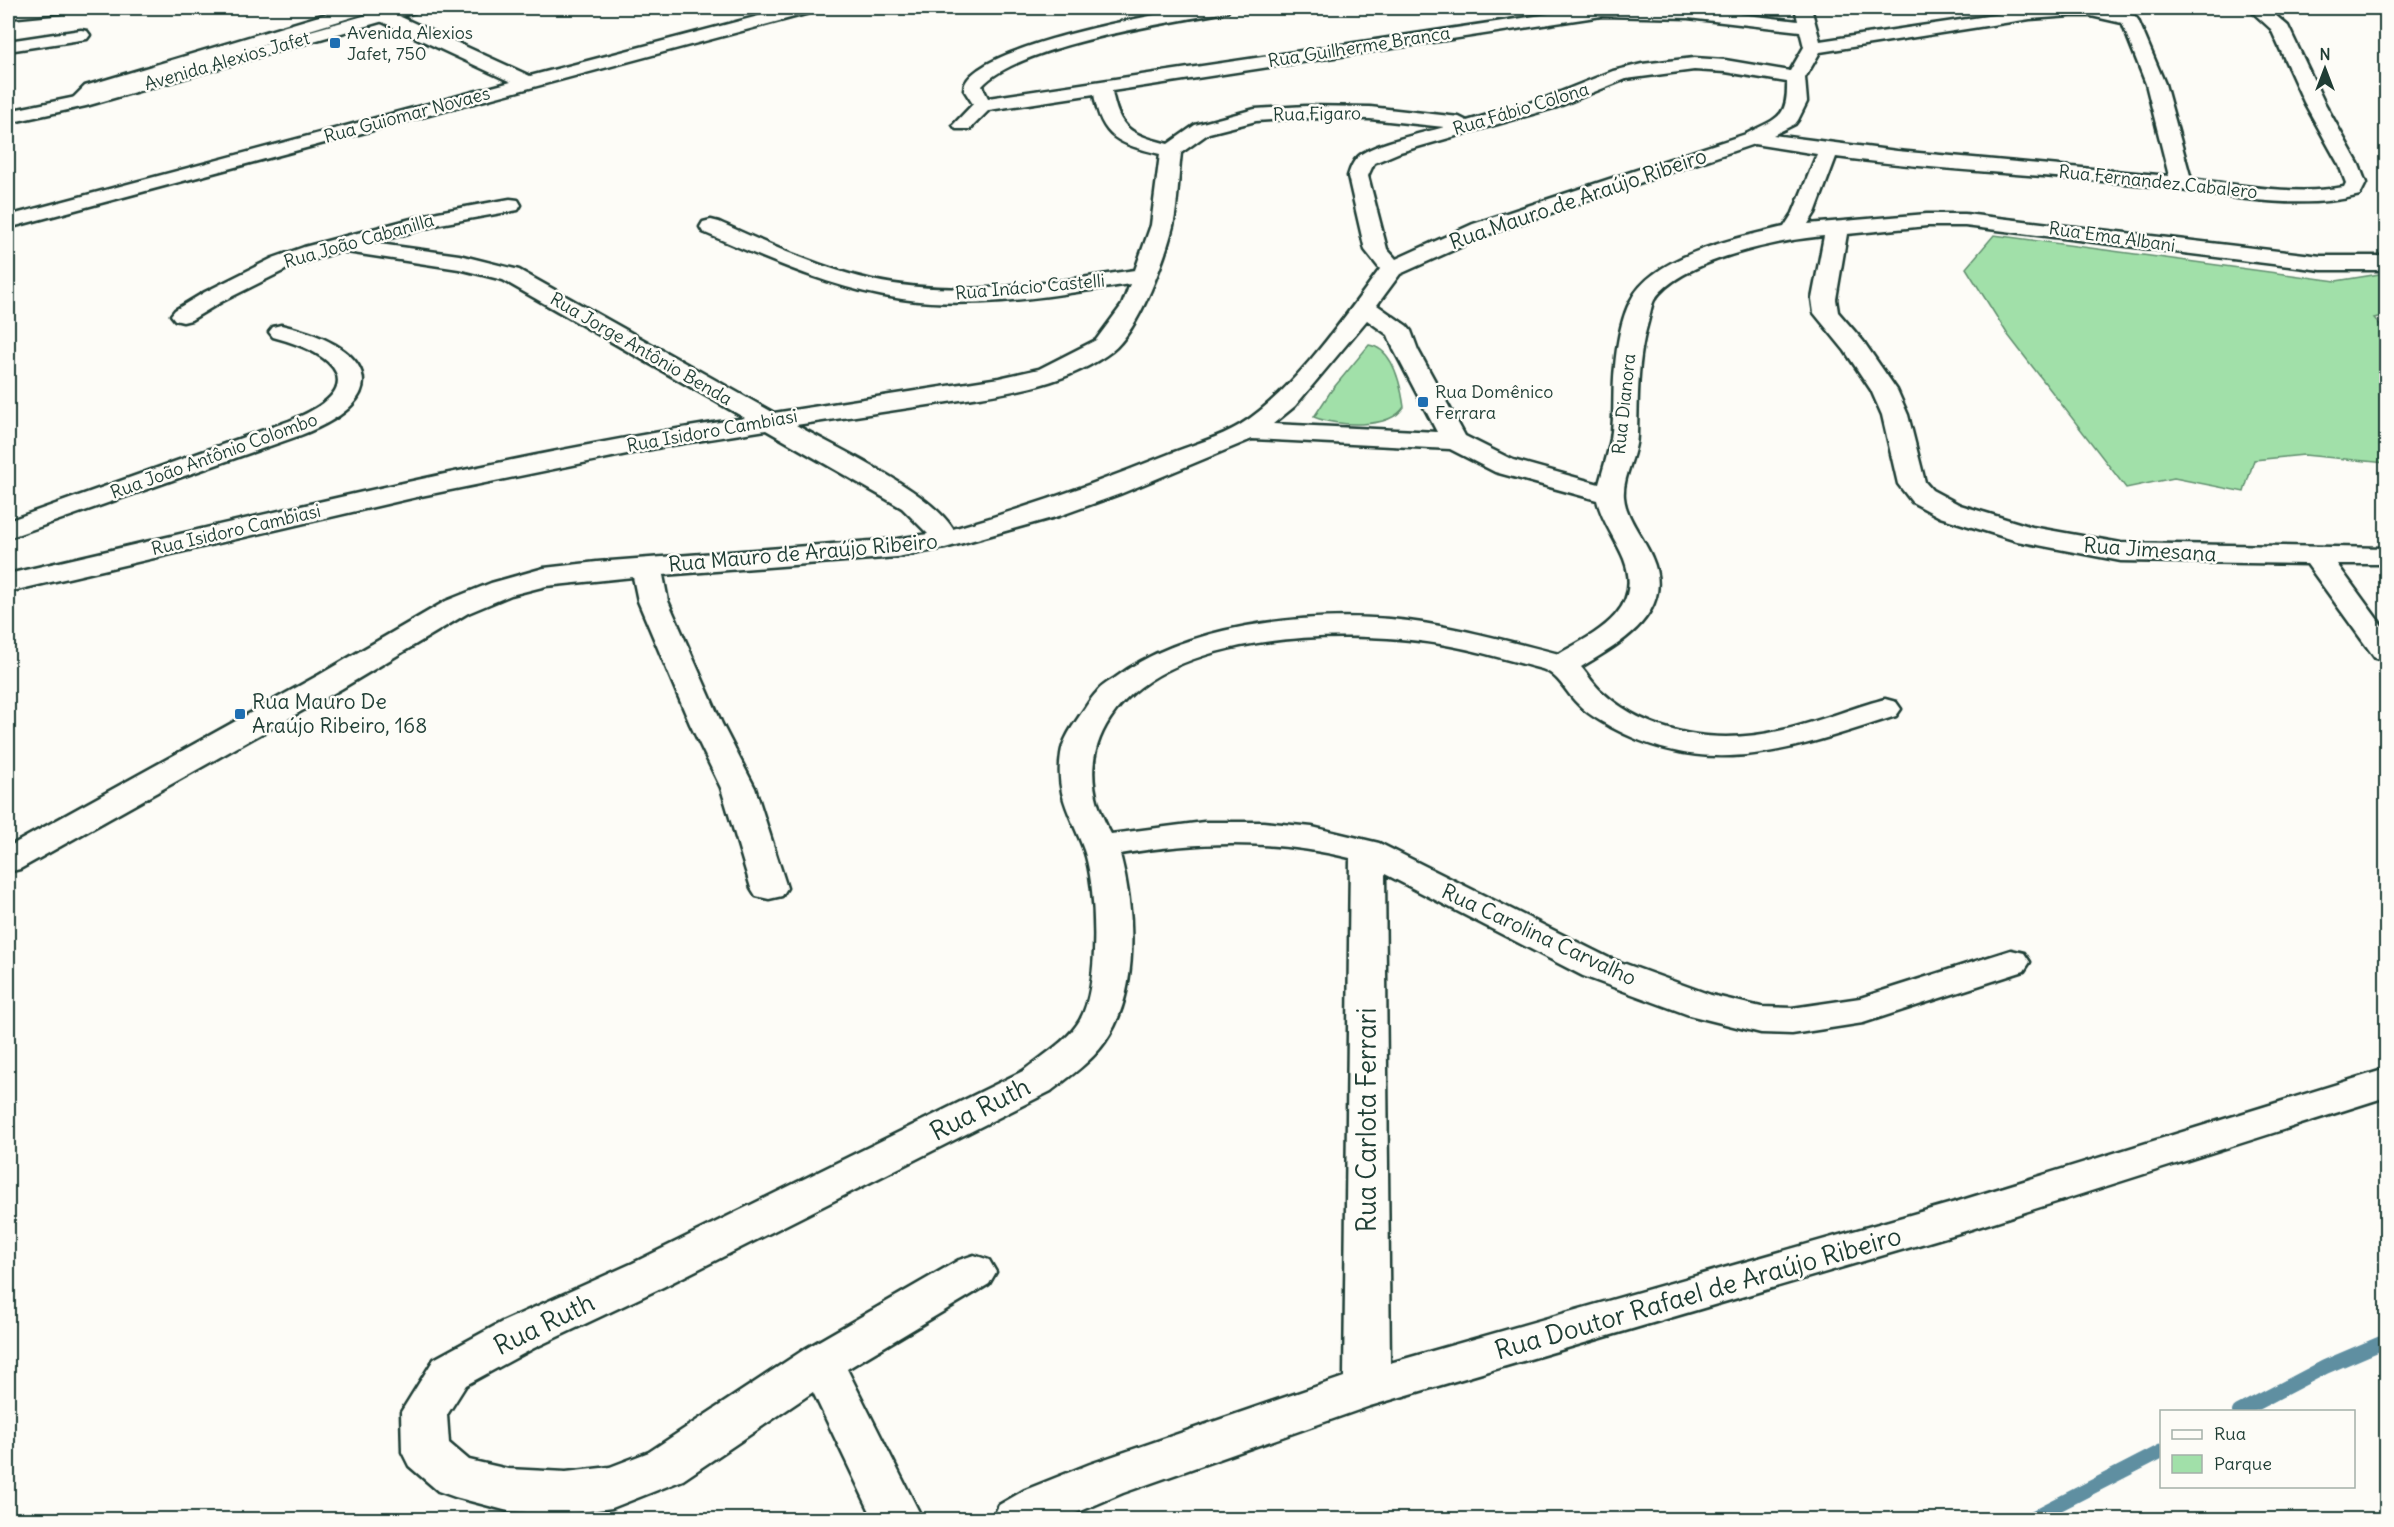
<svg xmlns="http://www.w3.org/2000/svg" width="2394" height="1527" font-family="Delius,sans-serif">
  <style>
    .green { fill: #a1e0a9; stroke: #608e6e; stroke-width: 1.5 }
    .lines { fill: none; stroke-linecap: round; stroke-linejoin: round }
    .stream { stroke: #5f8fa1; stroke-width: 14 }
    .minor-casing { stroke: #1f3d34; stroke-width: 5 }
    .secondary-casing { stroke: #1f3d34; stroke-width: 5 }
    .minor { fill: #fdfcf7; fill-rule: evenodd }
    .secondary { fill: #fdfcf7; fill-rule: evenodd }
    .poi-dot { fill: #1f6fb2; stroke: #fdfcf7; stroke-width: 2 }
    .labels { text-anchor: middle; stroke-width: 5; stroke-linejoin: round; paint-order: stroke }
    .far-poi-label { font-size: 18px; fill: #1f3d34; stroke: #fdfcf7; text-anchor: start }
    .far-street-label { font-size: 18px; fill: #1f3d34; stroke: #fdfcf7 }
    .street-label { font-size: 21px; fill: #1f3d34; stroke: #fdfcf7 }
    .poi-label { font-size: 21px; fill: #1f3d34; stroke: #fdfcf7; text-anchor: start }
    .near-street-label { font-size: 26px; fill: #1f3d34; stroke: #fdfcf7 }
  </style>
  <rect width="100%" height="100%" fill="#fdfcf7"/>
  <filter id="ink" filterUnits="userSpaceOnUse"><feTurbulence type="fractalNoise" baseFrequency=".0167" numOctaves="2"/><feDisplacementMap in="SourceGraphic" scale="12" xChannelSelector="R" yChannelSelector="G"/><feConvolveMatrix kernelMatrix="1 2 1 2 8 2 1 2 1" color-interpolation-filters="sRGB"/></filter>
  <g filter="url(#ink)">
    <!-- green -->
    <g class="green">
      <path d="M1994 235 2336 281 2386 273V315L2374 318 2386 331V463L2304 455 2254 460 2244 492 2174 478 2126 488 2008 335 1966 268Z"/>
      <path d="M1369 345C1393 348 1401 386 1404 407 1389 430 1336 426 1314 417L1331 391Z"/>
    </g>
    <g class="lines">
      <!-- stream -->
      <g class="stream">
        <path d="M2239 1412 2325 1367 2386 1341"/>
        <path d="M2028 1520 2162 1451"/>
      </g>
      <!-- minor casing -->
      <g class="minor-casing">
        <g id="minor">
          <path d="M8 8H68L65 12 59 13 8 18Z"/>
          <path d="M346 8H372L369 12 99 94C90 102 85 109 72 106L69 102 85 86Z"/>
          <path d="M789 8H816L813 12 8 228V216L511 82 378 20 375 16 378 12H390L530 76Z"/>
          <path d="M1194 8H1230L1227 12 1221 13C1166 23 1017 46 982 86L988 98 1589 8H1688L1798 21 1795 8H1811L1820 41 2041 8H2101L2135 16 2138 20 2165 84 2191 179C2240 185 2295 196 2344 187L2346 183 2339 165 2304 102 2271 29 2248 8H2267L2288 26 2324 102 2359 165 2366 183 2360 195C2291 214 2205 191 2135 184 2035 174 1935 170 1836 157L1815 213 1808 224 1927 214H1965L2321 256H2386V270H2321L1965 226H1927L1847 234 1836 299 1838 312 1863 341 1897 390 1908 415 1925 482 1932 490 1960 505 2032 527 2121 543 2386 548V564H2337L2386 631V660L2375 658 2307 564 2121 561 2017 541 1940 517 1912 502 1898 484 1882 415 1871 390 1845 351 1814 313 1812 299 1824 236C1779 240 1680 260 1654 300 1651 306 1650 315 1648 322 1637 359 1638 397 1637 435 1637 455 1622 477 1624 497 1626 519 1644 538 1652 558 1676 613 1620 644 1581 667 1588 675 1594 685 1602 692 1652 737 1720 745 1783 730 1818 722 1851 708 1885 699L1896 702 1901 709 1896 716C1795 748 1712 782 1611 727 1599 720 1586 713 1577 703 1565 691 1559 675 1542 669 1504 659 1466 647 1427 642 1335 629 1167 633 1110 719 1085 757 1090 796 1111 834L1204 822H1263L1312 827 1379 843 1609 958 1711 995 1761 1007 1792 1008 1860 998 2011 950 2024 953 2030 962 2024 971 1863 1023 1792 1034 1761 1033 1689 1015 1583 976 1385 874 1390 1363 1959 1201 2386 1069V1097L1959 1233 1370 1406 1123 1493 1060 1520H992L999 1505 1025 1490 1090 1464 1344 1377 1350 858C1273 839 1198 841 1120 854 1135 910 1140 992 1105 1042 1091 1062 1070 1076 1051 1091L663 1287 534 1348 466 1385 447 1415 449 1443 469 1460 508 1469 566 1472 610 1467 649 1452 805 1349 959 1260 974 1255 989 1260 996 1272 989 1284 847 1369 923 1520H874L813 1392 683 1480 612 1508 566 1514 508 1511 455 1497 438 1491 409 1466 402 1452 401 1412 434 1359 502 1322 633 1263 1023 1071C1042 1056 1068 1041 1080 1020 1100 985 1097 887 1084 850 1071 814 1055 796 1061 754 1063 739 1073 726 1081 714 1086 707 1091 698 1097 692 1101 686 1109 682 1115 678 1185 625 1304 612 1390 619 1447 624 1503 640 1559 654 1596 633 1644 611 1624 559 1616 539 1602 522 1597 500L1495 472 1450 449 1252 439 1120 494 1059 516 945 548 897 557 663 575 668 601 722 724 755 788 787 888 782 896 769 899 756 896 751 888 721 788 690 724 638 601 633 577 546 586 511 595 468 613 341 689 20 869 8 872V847L319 675 446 601 491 583 544 568 597 562 897 539 928 534 902 508 766 430 671 445 421 496 8 592V574C252 518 497 456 745 418L503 280 459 269 340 251 289 268 221 302 191 320 183 322 175 320 171 315 175 310 205 292 273 258 304 247 438 212 510 199 518 200 521 205 518 210 440 224 372 243 459 255 519 270 774 413 999 378 1039 369 1096 340 1122 305 1130 284C1055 295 978 310 902 299 832 289 767 259 703 232L700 227 703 222 711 220 719 222C768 244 819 268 872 280 960 299 1048 283 1135 270L1151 225 1160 154C1120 144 1101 139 1094 94L989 110 970 129H956L953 125 973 104 964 90C962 48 1158 14 1194 8ZM1602 16 1688 18 1800 31 1804 47 1790 71 1725 60 1694 58 1642 64 1613 71 1543 99 1467 121 1459 117 1370 107 1306 106 1255 109 1195 125 1168 144C1131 134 1119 130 1112 91ZM2071 16H2091L2122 23 2146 84 2169 176 1897 151 1773 135 1795 124 1798 120 1807 102 1805 78 1820 52 2030 19ZM1694 70 1725 72 1787 82C1788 120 1776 118 1746 134L1473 224 1396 259 1387 249 1368 176 1374 163 1400 152 1557 107 1626 79ZM1306 118 1370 119 1444 127C1424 133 1374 143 1359 156 1353 161 1350 169 1348 176L1365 250 1380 269C1344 318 1292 393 1240 425 1219 438 1191 445 1169 454 1097 483 1026 508 953 529 929 490 838 449 796 425 842 418 889 411 935 404 995 394 1062 389 1112 351 1139 330 1165 259 1173 226 1178 203 1178 177 1181 153L1209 133 1256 121ZM1754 144 1817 154 1793 213 1784 227C1740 237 1653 255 1631 300 1621 318 1617 345 1615 366 1612 390 1615 415 1611 439 1608 454 1603 469 1599 484L1513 460 1465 436 1418 350 1411 331 1407 326 1377 305 1400 274 1489 234ZM1367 320 1388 335 1394 350 1437 432 1273 424 1295 406Z"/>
          <path d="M81 30 87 31 90 35 87 39 8 51V41Z"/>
          <path d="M281 325C368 344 402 396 301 435L8 538V521L289 421C371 389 339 354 273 337L269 332 273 327Z"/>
        </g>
      </g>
      <!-- secondary casing -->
      <g class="secondary-casing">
        <path id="secondary" d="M392 8H418L415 12 86 106 8 123V111L76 97Z"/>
      </g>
      <!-- minor -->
      <use href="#minor" class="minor"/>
      <!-- secondary -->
      <use href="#secondary" class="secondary"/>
    </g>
  </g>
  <!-- markers -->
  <g class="poi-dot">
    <rect x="329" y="37" width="12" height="12" rx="3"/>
    <rect x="1417" y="396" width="12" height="12" rx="3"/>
    <rect x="234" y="708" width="12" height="12" rx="3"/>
  </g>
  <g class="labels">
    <!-- far-poi labels -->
    <g class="far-poi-label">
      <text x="347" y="39">Avenida Alexios<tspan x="347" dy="21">Jafet, 750</tspan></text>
      <text x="1435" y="398">Rua Domênico<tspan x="1435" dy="21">Ferrara</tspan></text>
    </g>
    <!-- far-street labels -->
    <g class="far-street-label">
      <text transform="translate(1359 47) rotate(-9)" y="6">Rua Guilherme Branca</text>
      <text transform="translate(227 61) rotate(-16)" y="6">Avenida Alexios Jafet</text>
      <text transform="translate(1521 109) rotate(-17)" y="6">Rua Fábio Colona</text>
      <text transform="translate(1317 114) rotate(-1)" y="6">Rua Figaro</text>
      <text transform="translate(407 115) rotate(-15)" y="6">Rua Guiomar Novaes</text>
      <text transform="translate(2158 182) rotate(6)" y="6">Rua Fernandez Cabalero</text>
      <text transform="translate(2112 237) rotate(8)" y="6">Rua Ema Albani</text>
      <text transform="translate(359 241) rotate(-16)" y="6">Rua João Cabanilla</text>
      <text transform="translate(1030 287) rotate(-5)" y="6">Rua Inácio Castelli</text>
      <text transform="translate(641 349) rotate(30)" y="6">Rua Jorge Antônio Benda</text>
      <text transform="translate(1624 404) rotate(-84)" y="6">Rua Dianora</text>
      <text transform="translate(712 431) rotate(-10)" y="6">Rua Isidoro Cambiasi</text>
      <text transform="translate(214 456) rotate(-20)" y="6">Rua João Antônio Colombo</text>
      <text transform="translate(236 530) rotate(-13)" y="6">Rua Isidoro Cambiasi</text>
    </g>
    <!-- street labels -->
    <g class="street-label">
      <text transform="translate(1578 199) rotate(-19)" y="7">Rua Mauro de Araújo Ribeiro</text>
      <text transform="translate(2150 550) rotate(4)" y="7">Rua Jimesana</text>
      <text transform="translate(803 553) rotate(-5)" y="7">Rua Mauro de Araújo Ribeiro</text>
      <text transform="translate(1539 935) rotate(25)" y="7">Rua Carolina Carvalho</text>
    </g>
    <!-- poi labels -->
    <g class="poi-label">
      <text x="252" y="709">Rua Mauro De<tspan x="252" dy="24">Araújo Ribeiro, 168</tspan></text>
    </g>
    <!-- near-street labels -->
    <g class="near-street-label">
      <text transform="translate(980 1109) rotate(-27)" y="9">Rua Ruth</text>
      <text transform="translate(1367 1120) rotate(-90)" y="9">Rua Carlota Ferrari</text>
      <text transform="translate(1698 1293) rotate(-16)" y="9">Rua Doutor Rafael de Araújo Ribeiro</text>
      <text transform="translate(544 1324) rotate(-26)" y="9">Rua Ruth</text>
    </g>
  </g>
  <!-- margin -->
  <rect width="2394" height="1527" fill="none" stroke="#fdfcf7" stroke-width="30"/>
  <rect x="15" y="15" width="2364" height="1497" fill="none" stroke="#1f3d34" stroke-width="2" filter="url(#ink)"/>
  <!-- legend -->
  <rect x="2160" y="1410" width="195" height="78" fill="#fdfcf7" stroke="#a4b0a9" stroke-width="1.5"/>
  <rect x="2172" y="1430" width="30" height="9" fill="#fdfcf7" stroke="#a4b0a9" stroke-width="1.5"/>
  <text x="2214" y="1440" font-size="18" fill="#1f3d34">Rua</text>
  <rect x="2172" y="1455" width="30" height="18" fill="#a1e0a9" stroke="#a4b0a9" stroke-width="1.5"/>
  <text x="2214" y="1470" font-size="18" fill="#1f3d34">Parque</text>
  <!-- north arrow -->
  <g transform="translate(2325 69)" stroke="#fdfcf7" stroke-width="4.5" paint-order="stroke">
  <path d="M0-4.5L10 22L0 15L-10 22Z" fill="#1f3d34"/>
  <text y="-9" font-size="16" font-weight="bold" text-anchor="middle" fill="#1f3d34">N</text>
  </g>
</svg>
